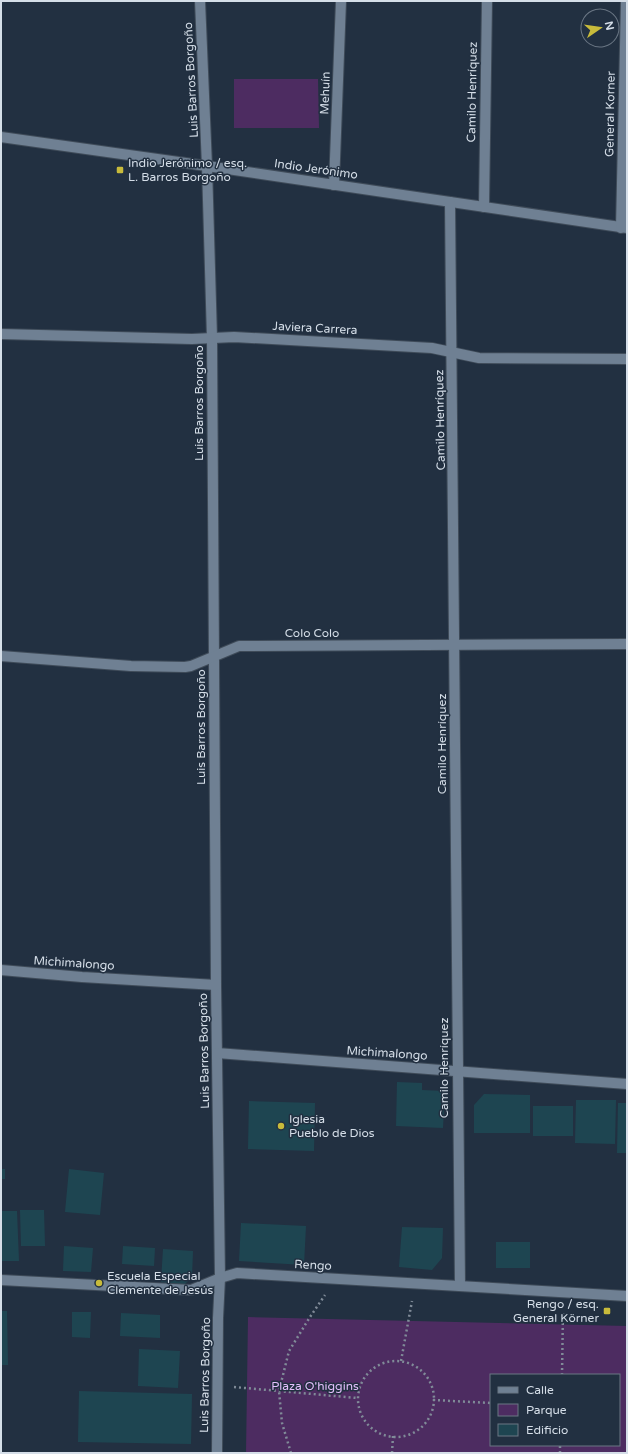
<svg xmlns="http://www.w3.org/2000/svg" width="628" height="1454" font-family="'Varela Round',sans-serif">
  <style>
    .green { fill: #4d2c61; fill-rule: evenodd }
    .building { fill: #1e4551 }
    .lines { fill: none; stroke-linecap: round; stroke-linejoin: round }
    .minor-casing { stroke: #3f4b59; stroke-width: 12 }
    .path { stroke: #808b98; stroke-width: 2.5; stroke-dasharray: 2 3; stroke-linecap: butt }
    .minor { stroke: #6f8093; stroke-width: 10 }
    .poi-dot { fill: #c8bb3b; stroke: #223041; stroke-width: 1.5 }
    .labels { text-anchor: middle; stroke-width: 3; stroke-linejoin: round; paint-order: stroke }
    .street-label { font-size: 12px; fill: #d5dee8; stroke: #223041 }
    .poi-label { font-size: 12px; fill: #d5dee8; stroke: #223041; text-anchor: start }
    .park-label { font-size: 12px; fill: #e4bffc; stroke: #223041 }
  </style>
  <rect width="100%" height="100%" fill="#223041"/>
  <!-- green -->
  <g class="green">
    <path d="M234 79H318L319 128H234Z"/>
    <path d="M248 1317 627 1326V1453H246ZM491 1375H619V1445H491Z"/>
  </g>
  <!-- building -->
  <g class="building">
    <path d="M397 1082 422 1083V1090L445 1091 443 1128 396 1126Z"/>
    <path d="M484 1094 530 1095V1133H474V1105Z"/>
    <path d="M576 1100H616L615 1144 575 1143Z"/>
    <path d="M249 1101 315 1103 314 1151 248 1149Z"/>
    <path d="M618 1103H627V1153H617Z"/>
    <rect x="533" y="1106" width="40" height="30"/>
    <rect x="1" y="1169" width="4" height="10"/>
    <path d="M69 1169 104 1173 100 1215 65 1212Z"/>
    <path d="M20 1210H44L45 1246H21Z"/>
    <path d="M1 1211H17L19 1261H1Z"/>
    <path d="M241 1223 306 1226 304 1265 239 1261Z"/>
    <path d="M402 1227 443 1228 442 1258 432 1270 399 1267Z"/>
    <rect x="496" y="1242" width="34" height="26"/>
    <path d="M64 1246 93 1248 91 1272 63 1271Z"/>
    <path d="M123 1246 155 1248 154 1266 122 1264Z"/>
    <path d="M163 1249 193 1251 192 1277 184 1285 161 1282Z"/>
    <path d="M1 1311H7L8 1365H1Z"/>
    <path d="M72 1312H91L90 1338 72 1337Z"/>
    <path d="M121 1313 160 1315V1338L120 1336Z"/>
    <path d="M139 1349 180 1351 178 1388 138 1386Z"/>
    <path d="M79 1391 192 1394 191 1444 78 1442Z"/>
  </g>
  <g class="lines">
    <!-- minor casing -->
    <g class="minor-casing">
      <g id="minor">
        <path d="M200 1 207 166 212 338 216 985 220 1278 218 1318 217 1453"/>
        <path d="M1 137 207 166 627 228"/>
        <path d="M334 185 341 1"/>
        <path d="M450 202 460 1286"/>
        <path d="M484 207 487 1"/>
        <path d="M621 228 626 1"/>
        <path d="M1 334 192 339 234 337 432 348 479 358 627 359"/>
        <path d="M1 656 131 666 185 667 191 666 239 646 627 644"/>
        <path d="M1 970 82 977 216 985"/>
        <path d="M217 1053 627 1084"/>
        <path d="M1 1280 191 1290 220 1278 237 1273 627 1296"/>
      </g>
    </g>
    <!-- path -->
    <g class="path">
      <path d="M401 1361 412 1301"/>
      <circle cx="396" cy="1399" r="38"/>
      <path d="M562 1375 563 1310"/>
      <path d="M234 1387 357 1398"/>
      <path d="M433 1400 491 1403"/>
      <path d="M291 1453 282 1423 279 1391 289 1351 310 1317 325 1295"/>
      <path d="M392 1453 393 1436"/>
      <path d="M560 1453V1445"/>
    </g>
    <!-- minor -->
    <use href="#minor" class="minor"/>
  </g>
  <!-- markers -->
  <g class="poi-dot">
    <rect x="116" y="166" width="8" height="8" rx="2"/>
    <circle cx="281" cy="1126" r="4"/>
    <circle cx="99" cy="1283" r="4"/>
    <rect x="603" y="1307" width="8" height="8" rx="2"/>
  </g>
  <g class="labels">
    <!-- street labels -->
    <g class="street-label">
      <text transform="translate(191 80) rotate(-93)" y="4">Luis Barros Borgoño</text>
      <text transform="translate(472 92) rotate(-89)" y="4">Camilo Henríquez</text>
      <text transform="translate(325 93) rotate(-88)" y="4">Mehuín</text>
      <text transform="translate(610 114) rotate(-89)" y="4">General Korner</text>
      <text transform="translate(316 169) rotate(8)" y="4">Indio Jerónimo</text>
      <text transform="translate(315 328) rotate(3)" y="4">Javiera Carrera</text>
      <text transform="translate(199 403) rotate(-90)" y="4">Luis Barros Borgoño</text>
      <text transform="translate(440 420) rotate(-91)" y="4">Camilo Henríquez</text>
      <text x="312" y="637">Colo Colo</text>
      <text transform="translate(201 727) rotate(-90)" y="4">Luis Barros Borgoño</text>
      <text transform="translate(442 744) rotate(-90)" y="4">Camilo Henríquez</text>
      <text transform="translate(74 963) rotate(4)" y="4">Michimalongo</text>
      <text transform="translate(204 1051) rotate(-91)" y="4">Luis Barros Borgoño</text>
      <text transform="translate(387 1053) rotate(4)" y="4">Michimalongo</text>
      <text transform="translate(444 1068) rotate(-90)" y="4">Camilo Henríquez</text>
      <text transform="translate(313 1265) rotate(3)" y="4">Rengo</text>
      <text transform="translate(205 1375) rotate(-89)" y="4">Luis Barros Borgoño</text>
    </g>
    <!-- poi labels -->
    <g class="poi-label">
      <text x="128" y="167">Indio Jerónimo / esq.<tspan x="128" dy="14">L. Barros Borgoño</tspan></text>
      <text x="289" y="1123">Iglesia<tspan x="289" dy="14">Pueblo de Dios</tspan></text>
      <text x="107" y="1280">Escuela Especial<tspan x="107" dy="14">Clemente de Jesús</tspan></text>
      <text x="599" y="1308" text-anchor="end">Rengo / esq.<tspan x="599" dy="14">General Körner</tspan></text>
    </g>
    <!-- park labels -->
    <g class="park-label">
      <text x="315" y="1390">Plaza O'higgins</text>
    </g>
  </g>
  <!-- border -->
  <rect width="628" height="1454" fill="none" stroke="#d5dee8" stroke-width="4"/>
  <!-- legend -->
  <rect x="490" y="1374" width="130" height="72" fill="#223041" stroke="#6a7684"/>
  <rect x="498" y="1387" width="20" height="6" fill="#6f8093" stroke="#6a7684"/>
  <text x="526" y="1394" font-size="12" fill="#d5dee8">Calle</text>
  <rect x="498" y="1404" width="20" height="12" fill="#4d2c61" stroke="#6a7684"/>
  <text x="526" y="1414" font-size="12" fill="#d5dee8">Parque</text>
  <rect x="498" y="1424" width="20" height="12" fill="#1e4551" stroke="#6a7684"/>
  <text x="526" y="1434" font-size="12" fill="#d5dee8">Edificio</text>
  <!-- north arrow -->
  <g transform="translate(600 28) rotate(77)"><circle r="19" fill="#223041" stroke="#6a7684"/>
  <path d="M0-3L7 15L0 10L-7 15Z" fill="#c8bb3b"/>
  <text y="-6" font-size="11" font-weight="bold" text-anchor="middle" fill="#d5dee8">N</text>
  </g>
</svg>
